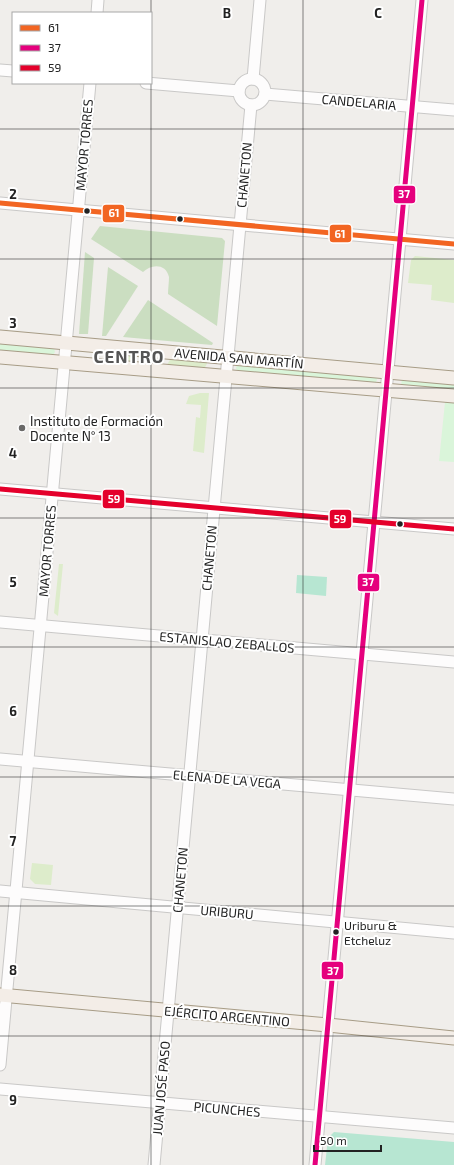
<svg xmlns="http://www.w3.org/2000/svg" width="454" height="1165" font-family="'Exo 2',sans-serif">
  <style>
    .grass { fill: #ddeccb }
    .forest { fill: #cbdec1 }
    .park { fill: #daf5da }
    .pitch { fill: #b7e6d2 }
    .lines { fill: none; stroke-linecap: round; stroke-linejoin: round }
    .minor-casing { stroke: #c9c8c7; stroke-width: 13 }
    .major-casing { stroke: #a79c86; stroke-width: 15 }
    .minor { stroke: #fdfcfc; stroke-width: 11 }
    .major { stroke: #f3ede7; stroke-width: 13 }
    .bus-1-casing { stroke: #fff; stroke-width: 8 }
    .bus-2-casing { stroke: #fff; stroke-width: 8 }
    .bus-3-casing { stroke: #fff; stroke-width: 8 }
    .bus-1 { stroke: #f26522; stroke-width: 5 }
    .bus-2 { stroke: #e5007d; stroke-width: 5 }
    .bus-3 { stroke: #e4002b; stroke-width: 5 }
    .grid { fill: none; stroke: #222; stroke-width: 1; stroke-opacity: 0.55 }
    .bus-dot { fill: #222; stroke: #fff; stroke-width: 1.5 }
    .poi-dot { fill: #6a6968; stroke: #fff; stroke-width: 1.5 }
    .labels { text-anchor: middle; stroke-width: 4; stroke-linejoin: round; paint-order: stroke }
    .bus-label { font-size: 12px; fill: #222; stroke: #fff; text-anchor: start }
    .street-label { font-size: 13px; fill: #222; stroke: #fff }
    .poi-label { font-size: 13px; fill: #222; stroke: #fff; text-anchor: start }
    .district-label { font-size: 17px; font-weight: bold; letter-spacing: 1px; fill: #555; stroke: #fff }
    .grid-label { font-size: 13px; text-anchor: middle; font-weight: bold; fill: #222; stroke: #fff; stroke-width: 4; stroke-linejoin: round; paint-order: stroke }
    .line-badge { stroke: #fff; stroke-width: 1.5 }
    .badge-label { font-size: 11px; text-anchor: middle; font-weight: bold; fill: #fff }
  </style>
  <rect width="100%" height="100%" fill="#f0eeeb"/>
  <!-- grass -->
  <g class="grass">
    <path d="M415 256 454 260V303L431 300 432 285 408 283 411 260Z"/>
    <path d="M117 350 140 352 132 365 109 363Z"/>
    <path d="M149 353 165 354 156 367 141 366Z"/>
    <path d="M173 355 210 358 203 371 165 368Z"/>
    <path d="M200 393H209L204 453 193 451 196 417 200 418 201 405 186 404 189 396Z"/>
    <path d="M59 564H63L58 616 54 613Z"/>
    <path d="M32 863 53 865 51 885 35 884 30 879Z"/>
  </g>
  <!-- forest -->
  <g class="forest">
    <path d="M100 226 222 238 225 241 217 326 168 294C168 289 169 282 169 277 166 263 151 264 143 272L91 239Z"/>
    <path d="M85 252 94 258 88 334H79Z"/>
    <path d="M108 267 138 286 106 336H102Z"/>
    <path d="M148 300 213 343 212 345 123 337Z"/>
  </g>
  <!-- park -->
  <g class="park">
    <path d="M0 340 54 348 55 352 53 355 0 353Z"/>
    <path d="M237 364 376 376 377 380 375 384 238 373 236 368Z"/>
    <path d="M402 379 454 380V393L401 385Z"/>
    <path d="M445 402 454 403V462L439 461Z"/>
  </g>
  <!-- pitch -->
  <g class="pitch">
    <path d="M297 575 327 577 326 596 296 593Z"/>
    <path d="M334 1132 454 1142V1165H325L328 1138Z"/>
  </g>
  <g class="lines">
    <!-- minor casing -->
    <g class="minor-casing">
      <g id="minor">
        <path d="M97 13 98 0"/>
        <path d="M0 70 13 71"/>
        <path d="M253 79 260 0"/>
        <circle cx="252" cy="92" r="13"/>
        <path d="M146 83 239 91"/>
        <path d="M265 94 454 110"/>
        <path d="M0 203 454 244"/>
        <path d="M0 489 454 529"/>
        <path d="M0 622 454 662"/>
        <path d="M0 759 454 799"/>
        <path d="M0 891 454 933"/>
        <path d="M0 1065 90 83"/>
        <path d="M0 1089 454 1128"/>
        <path d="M154 1165 251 105"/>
        <path d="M315 1165 422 0"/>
      </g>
    </g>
    <!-- major casing -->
    <g class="major-casing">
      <g id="major">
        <path d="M0 337 454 378"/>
        <path d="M0 357 454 396"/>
        <path d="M0 995 328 1025 454 1038"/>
      </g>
    </g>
    <!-- minor -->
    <use href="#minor" class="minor"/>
    <!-- major -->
    <use href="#major" class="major"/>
    <!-- bus-1 casing -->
    <g class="bus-1-casing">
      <path id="bus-1" d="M0 203 454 244"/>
    </g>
    <!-- bus-2 casing -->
    <g class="bus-2-casing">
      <path id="bus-2" d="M315 1165 422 0"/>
    </g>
    <!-- bus-3 casing -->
    <g class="bus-3-casing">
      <path id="bus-3" d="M0 489 454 529"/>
    </g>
    <!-- bus-1 -->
    <use href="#bus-1" class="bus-1"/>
    <!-- bus-2 -->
    <use href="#bus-2" class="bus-2"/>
    <!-- bus-3 -->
    <use href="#bus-3" class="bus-3"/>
  </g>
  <!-- grid -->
  <path class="grid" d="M151 0V1165M303 0V1165M0 129H454M0 259H454M0 388H454M0 518H454M0 647H454M0 777H454M0 906H454M0 1036H454"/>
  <!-- markers -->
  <g class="bus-dot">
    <circle cx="87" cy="211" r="3.5"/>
    <circle cx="180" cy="219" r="3.5"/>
    <circle cx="400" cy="524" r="3.5"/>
    <circle cx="336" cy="932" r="3.5"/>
  </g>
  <circle class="poi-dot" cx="22" cy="428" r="4"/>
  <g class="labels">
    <!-- bus labels -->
    <g class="bus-label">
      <text x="344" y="930">Uriburu &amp;<tspan x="344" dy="15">Etcheluz</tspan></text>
    </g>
    <!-- street labels -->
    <g class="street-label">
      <text transform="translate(359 102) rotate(5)" y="5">CANDELARIA</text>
      <text transform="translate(84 145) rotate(-85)" y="5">MAYOR TORRES</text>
      <text transform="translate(244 175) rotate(-85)" y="5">CHANETON</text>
      <text transform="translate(239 358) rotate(5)" y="5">AVENIDA SAN MARTÍN</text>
      <text transform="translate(47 551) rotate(-85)" y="5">MAYOR TORRES</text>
      <text transform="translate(209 558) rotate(-85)" y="5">CHANETON</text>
      <text transform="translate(227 642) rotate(5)" y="5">ESTANISLAO ZEBALLOS</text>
      <text transform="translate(227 779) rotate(5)" y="5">ELENA DE LA VEGA</text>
      <text transform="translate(180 880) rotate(-85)" y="5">CHANETON</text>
      <text transform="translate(227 912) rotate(5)" y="5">URIBURU</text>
      <text transform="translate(227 1016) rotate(5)" y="5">EJÉRCITO ARGENTINO</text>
      <text transform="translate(161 1088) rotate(-85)" y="5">JUAN JOSÉ PASO</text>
      <text transform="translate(227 1109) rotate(5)" y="5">PICUNCHES</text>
    </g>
    <!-- poi labels -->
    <g class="poi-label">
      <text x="30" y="426">Instituto de Formación<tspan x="30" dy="15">Docente N° 13</tspan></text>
    </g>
    <!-- district labels -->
    <g class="district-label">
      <text x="129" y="363">CENTRO</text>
    </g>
  </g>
  <g class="grid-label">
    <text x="227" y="18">B</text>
    <text x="378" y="18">C</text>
    <text x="13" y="199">2</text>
    <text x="13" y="328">3</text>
    <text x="13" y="458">4</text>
    <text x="13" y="587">5</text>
    <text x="13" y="716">6</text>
    <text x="13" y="846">7</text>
    <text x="13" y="975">8</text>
    <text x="13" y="1105">9</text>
  </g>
  <g class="line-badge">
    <rect x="393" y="185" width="23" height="19" rx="4" fill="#e5007d"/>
    <rect x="102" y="204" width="23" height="19" rx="4" fill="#f26522"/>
    <rect x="329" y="224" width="23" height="19" rx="4" fill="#f26522"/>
    <rect x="102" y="489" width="23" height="20" rx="4" fill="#e4002b"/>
    <rect x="329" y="509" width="23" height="20" rx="4" fill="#e4002b"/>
    <rect x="357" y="573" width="23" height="19" rx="4" fill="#e5007d"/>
    <rect x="321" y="961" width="23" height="19" rx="4" fill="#e5007d"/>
  </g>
  <g class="badge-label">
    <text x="404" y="198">37</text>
    <text x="114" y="217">61</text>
    <text x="340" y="238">61</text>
    <text x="114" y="503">59</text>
    <text x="340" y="523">59</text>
    <text x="368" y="586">37</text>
    <text x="333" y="975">37</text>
  </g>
  <!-- legend -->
  <rect x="12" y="12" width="140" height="72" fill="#ffffff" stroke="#a7a7a7"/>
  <rect x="20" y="25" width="20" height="6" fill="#f26522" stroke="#a7a7a7"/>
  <text x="48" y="32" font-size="12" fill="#222222">61</text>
  <rect x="20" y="45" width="20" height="6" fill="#e5007d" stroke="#a7a7a7"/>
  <text x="48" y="52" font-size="12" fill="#222222">37</text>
  <rect x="20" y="65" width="20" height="6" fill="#e4002b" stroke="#a7a7a7"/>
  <text x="48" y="72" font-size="12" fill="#222222">59</text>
  <!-- scale -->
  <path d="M314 1145v6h67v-6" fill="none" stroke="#222222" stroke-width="2"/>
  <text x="320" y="1145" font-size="12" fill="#222222" stroke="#ffffff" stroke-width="3" paint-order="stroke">50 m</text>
</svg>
